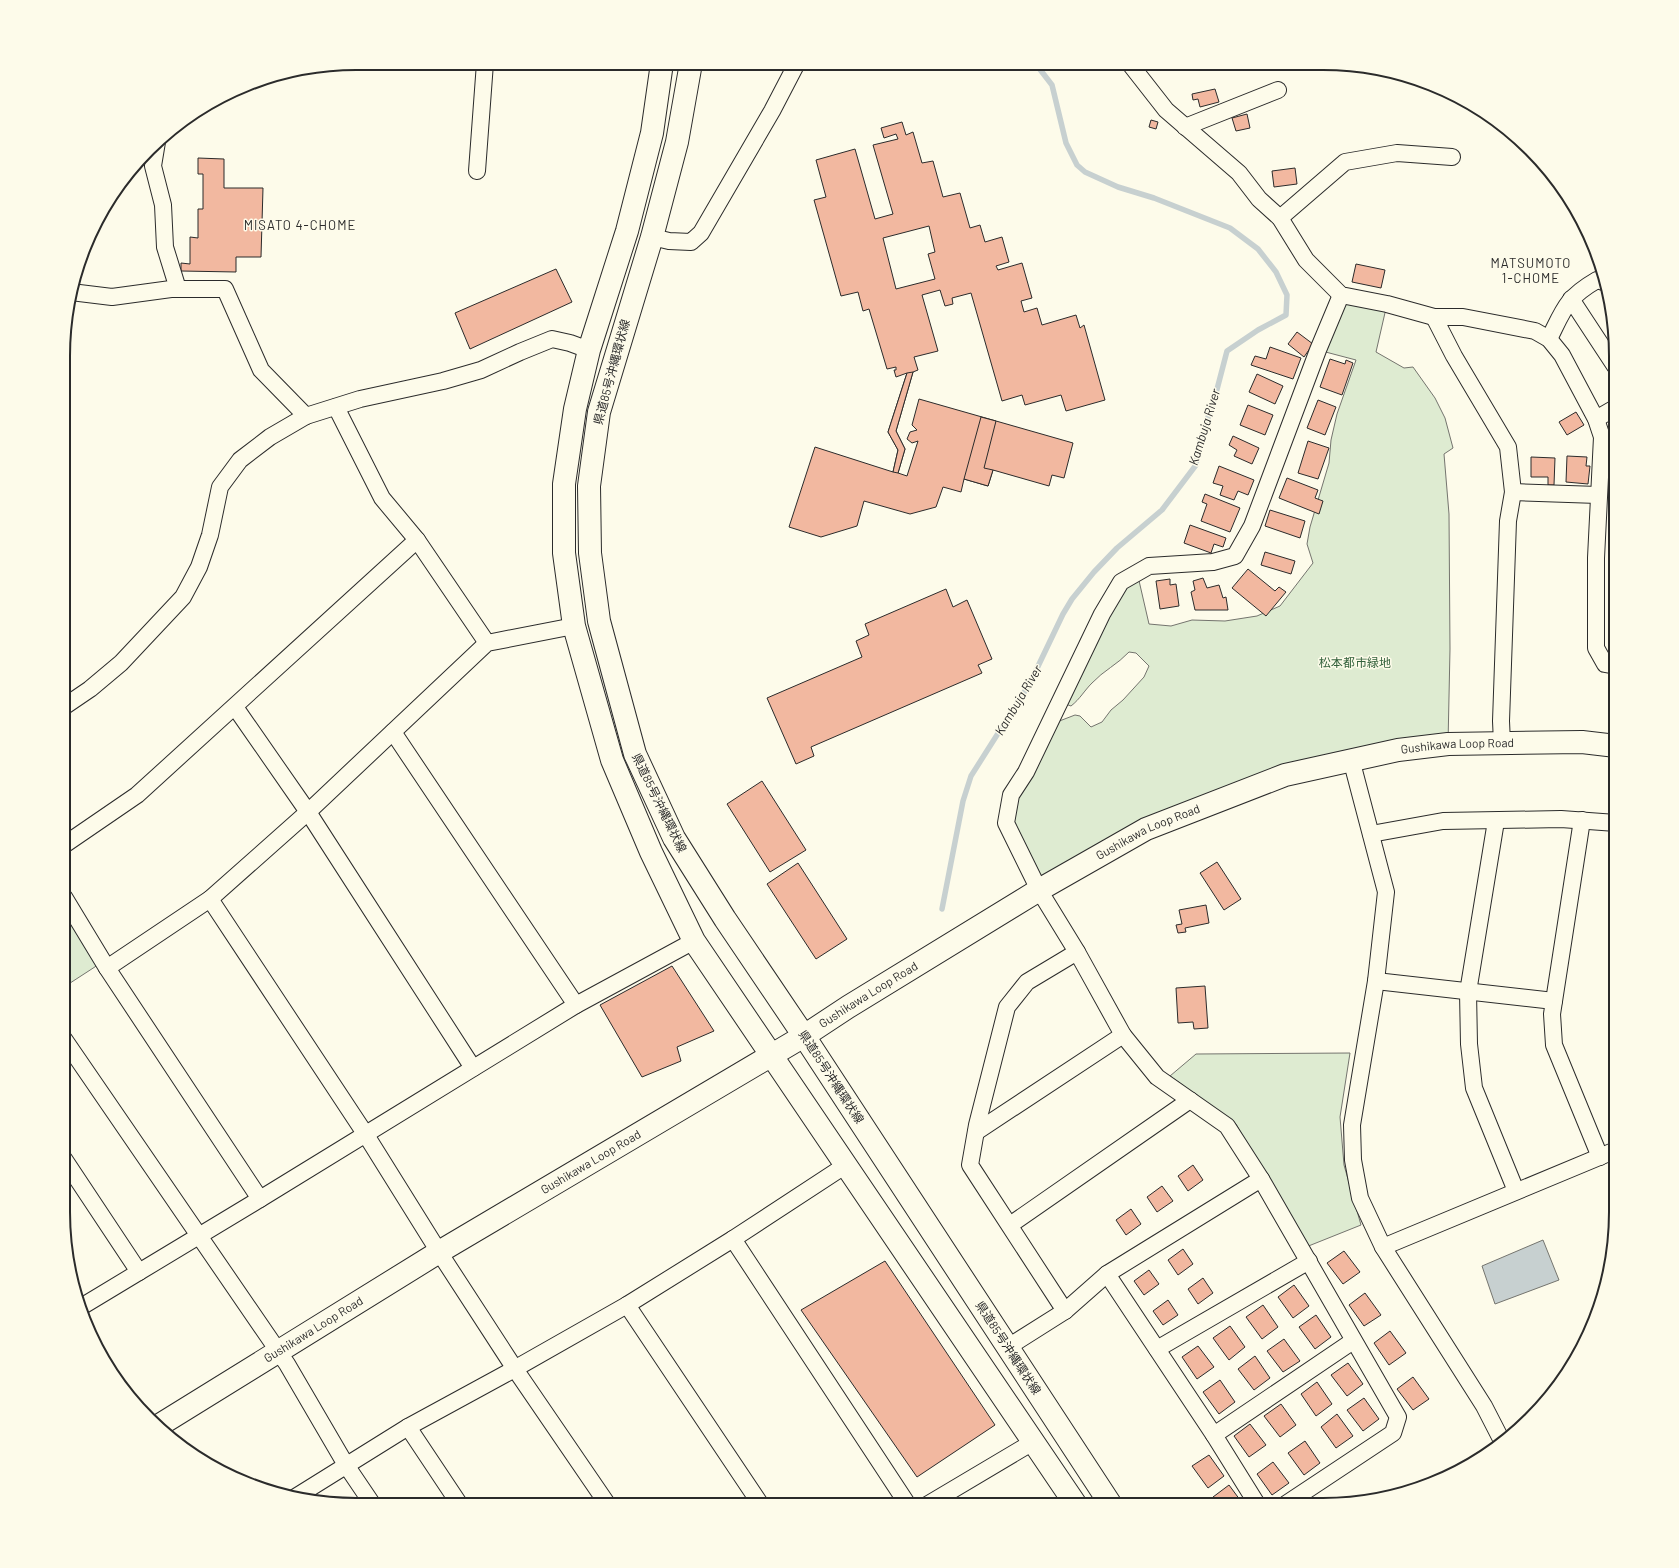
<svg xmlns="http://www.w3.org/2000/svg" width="1679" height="1568" font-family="Barlow,'Noto Sans JP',sans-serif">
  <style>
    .green { fill: #deebd1; stroke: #74746e }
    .water { fill: #c7d0d0; stroke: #74746e }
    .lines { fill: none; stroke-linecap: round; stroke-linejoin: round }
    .stream { stroke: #c7d0d0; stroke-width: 5.5 }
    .building { fill: #f2b8a0; stroke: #2b2b2b; fill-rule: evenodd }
    .minor-casing { stroke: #2b2b2b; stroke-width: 18 }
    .secondary-casing { stroke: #2b2b2b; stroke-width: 24 }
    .primary-casing { stroke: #2b2b2b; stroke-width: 24 }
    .minor { stroke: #fdfbea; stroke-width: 16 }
    .secondary { stroke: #fdfbea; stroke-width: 22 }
    .primary { stroke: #fdfbea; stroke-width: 22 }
    .labels { text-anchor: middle; stroke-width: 3; stroke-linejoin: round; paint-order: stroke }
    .street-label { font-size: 12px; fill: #2b2b2b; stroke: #fdfbea }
    .park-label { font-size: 12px; fill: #34623c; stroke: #fdfbea }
    .neighbourhood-label { font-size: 13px; letter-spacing: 1px; fill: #2b2b2b; stroke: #fdfbea }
    .water-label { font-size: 13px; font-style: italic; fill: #2b2b2b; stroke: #fdfbea }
    .rim { fill: none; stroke: #2b2b2b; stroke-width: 2 }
  </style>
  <rect width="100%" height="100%" fill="#fdfbea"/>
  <!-- green -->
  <g class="green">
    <path d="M1341 295 1387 304 1376 352 1404 368 1413 367 1435 398 1445 418 1453 448 1444 454 1449 514 1450 649 1448 744 1285 775 1039 890 1006 823 1049 725 1075 715 1080 716 1091 727 1102 722 1111 710 1123 700 1144 677 1149 666 1136 653 1129 652C1118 664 1103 671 1092 683 1084 691 1080 699 1071 706L1060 702 1102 614 1137 572 1149 624 1171 626 1192 620 1225 621 1257 616 1280 606 1313 563 1307 544 1310 527 1329 463 1331 440 1337 414 1356 360 1318 350Z"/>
    <path d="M64 897 104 961 64 987Z"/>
    <path d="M1350 1053 1340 1117 1344 1165 1361 1225 1306 1247 1236 1124 1170 1076 1196 1054Z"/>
  </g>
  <!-- water -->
  <path class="water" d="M1543 1240 1559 1280 1495 1304 1482 1266Z"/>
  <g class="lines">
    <!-- stream -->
    <path class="stream" d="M942 909 963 801 971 776 1030 683 1063 614 1072 599 1094 572 1117 548 1162 510 1196 465 1199 444 1215 397 1227 351 1258 330 1286 315 1287 295 1276 272 1258 249 1230 228 1154 198 1118 187 1085 172 1077 165 1066 143 1052 85 1035 63"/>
  </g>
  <!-- building -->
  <g class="building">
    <path d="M1215 89 1219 102 1200 107 1198 99 1193 100 1192 94Z"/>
    <path d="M1247 114 1250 128 1236 131 1232 118Z"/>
    <path d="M1151 120 1158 122 1156 129 1149 127Z"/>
    <path d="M902 122 906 135 913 132 922 163 933 161 943 197 960 193 970 228 980 225 985 242 1002 237 1009 262 996 266 998 270 1022 263 1032 298 1021 301 1024 312 1037 308 1042 325 1076 315 1080 328 1084 325 1105 400 1066 411 1061 395 1025 405 1022 395 1002 401 971 293 952 298 953 304 945 306 940 290 922 295 938 351 914 357 918 370 913 372 896 431 905 449 898 473 907 476 918 441 912 443 907 439 910 432 917 430 912 425 919 399 1073 443 1064 478 1052 475 1049 486 993 470 988 486 964 479 961 492 943 487 936 507 910 514 864 501 857 526 821 537 789 527 815 447 893 472 898 450 888 432 907 373 896 377 894 370H896V367L887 369 869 309 863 311 858 292 841 296 814 200 826 197 816 160 855 149 875 219 893 214 873 145 898 139 896 134 884 138 881 128ZM929 226 935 252 928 254 935 279 896 289 883 238Z"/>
    <path d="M198 158 224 159V188H263L261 257H236V272L181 271V263L190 264V237L198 238V209H203V174H198Z"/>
    <path d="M1295 168 1297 184 1274 187 1272 171Z"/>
    <path d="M1356 264 1385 270 1381 288 1352 282Z"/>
    <path d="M556 269 572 302 470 349 455 313Z"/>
    <path d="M1297 332 1313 344 1304 357 1288 344Z"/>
    <path d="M1270 347 1301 358 1293 379 1251 365 1255 356 1266 359Z"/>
    <path d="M1330 359 1345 364 1346 360 1353 363 1342 395 1320 387Z"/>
    <path d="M913 372 896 431 905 449 898 473 893 472 898 450 888 432 907 373Z"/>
    <path d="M1257 374 1283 386 1275 404 1249 392Z"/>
    <path d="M1318 400 1336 407 1325 435 1307 428Z"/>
    <path d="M1248 405 1273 415 1265 435 1240 425Z"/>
    <path d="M1576 412 1584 425 1567 435 1559 422Z"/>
    <path d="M981 417 996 421 984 468 993 470 988 486 964 479Z"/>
    <path d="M1233 436 1259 448 1252 464 1234 456 1237 450 1229 445Z"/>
    <path d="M1308 441 1329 448 1318 479 1298 473Z"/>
    <path d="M1567 456 1587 457 1586 466H1590L1588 484 1566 482Z"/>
    <path d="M1531 457 1555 458 1554 485H1548V477H1531Z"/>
    <path d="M1219 466 1254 480 1248 495 1238 491 1234 500 1220 495 1223 486 1213 483Z"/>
    <path d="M1287 478 1318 490 1315 498 1323 501 1319 514 1279 498Z"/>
    <path d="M1205 494 1240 508 1230 532 1201 521 1207 504 1202 502Z"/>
    <path d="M1270 510 1305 521 1300 538 1265 526Z"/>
    <path d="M1190 525 1226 538 1223 547 1214 544 1211 553 1184 543Z"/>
    <path d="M1265 552 1295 561 1291 574 1261 565Z"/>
    <path d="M1248 569 1275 591 1279 587 1286 592 1266 616 1232 588Z"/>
    <path d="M1203 578 1207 588 1219 585 1223 598 1226 597 1228 610H1195L1191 592 1195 590 1193 581Z"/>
    <path d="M1170 579V585L1176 584 1179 606 1160 609 1156 581Z"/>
    <path d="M946 589 953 607 967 600 992 659 978 665 982 673 811 747 814 756 796 764 767 698 862 657 856 641 869 635 865 624Z"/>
    <path d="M762 781 806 850 770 872 727 804Z"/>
    <path d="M1217 862 1241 899 1224 910 1200 873Z"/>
    <path d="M798 863 847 939 816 959 767 884Z"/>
    <path d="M1206 905 1209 923 1185 928 1186 932 1178 933 1176 925 1182 924 1179 910Z"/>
    <path d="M672 966 714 1031 677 1047 681 1061 642 1077 600 1005Z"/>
    <path d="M1205 986 1208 1028 1194 1029 1193 1022 1178 1023 1176 988Z"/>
    <path d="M1193 1165 1203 1180 1188 1191 1178 1176Z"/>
    <path d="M1162 1186 1173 1201 1157 1212 1147 1197Z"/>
    <path d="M1131 1209 1141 1224 1126 1235 1116 1220Z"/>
    <path d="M1183 1249 1193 1264 1178 1275 1168 1260Z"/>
    <path d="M1344 1251 1360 1272 1343 1284 1327 1263Z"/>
    <path d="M885 1261 995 1425 917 1477 801 1310Z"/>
    <path d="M1149 1270 1159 1284 1144 1295 1134 1281Z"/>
    <path d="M1203 1278 1213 1293 1198 1304 1188 1289Z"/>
    <path d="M1294 1285 1309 1306 1293 1318 1278 1297Z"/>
    <path d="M1365 1293 1381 1315 1364 1326 1349 1305Z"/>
    <path d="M1168 1300 1178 1315 1163 1325 1153 1311Z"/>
    <path d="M1263 1305 1278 1327 1262 1339 1246 1317Z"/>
    <path d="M1316 1315 1331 1337 1315 1349 1299 1327Z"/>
    <path d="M1230 1326 1245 1347 1229 1360 1213 1338Z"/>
    <path d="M1390 1331 1406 1353 1389 1365 1374 1343Z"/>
    <path d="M1284 1339 1300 1361 1283 1372 1267 1351Z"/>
    <path d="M1198 1346 1214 1367 1197 1379 1182 1357Z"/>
    <path d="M1255 1356 1270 1378 1254 1390 1238 1369Z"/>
    <path d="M1348 1363 1363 1384 1347 1396 1331 1375Z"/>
    <path d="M1413 1377 1429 1399 1413 1410 1397 1389Z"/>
    <path d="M1220 1380 1235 1402 1219 1414 1203 1392Z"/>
    <path d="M1317 1382 1332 1404 1316 1416 1301 1394Z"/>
    <path d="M1364 1398 1379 1419 1363 1431 1347 1410Z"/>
    <path d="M1281 1404 1296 1425 1280 1437 1264 1416Z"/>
    <path d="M1337 1414 1353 1436 1336 1448 1321 1427Z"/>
    <path d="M1250 1424 1266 1445 1249 1457 1234 1436Z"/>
    <path d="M1305 1441 1320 1463 1304 1475 1288 1453Z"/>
    <path d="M1209 1455 1224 1476 1208 1488 1192 1466Z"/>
    <path d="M1273 1462 1289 1483 1272 1495 1257 1474Z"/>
    <path d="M1229 1485 1243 1504H1218L1213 1497Z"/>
  </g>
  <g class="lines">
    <!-- minor casing -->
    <g class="minor-casing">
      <g id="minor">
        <path d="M1130 64 1166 110 1239 173 1259 199 1280 218 1306 260 1341 295 1387 304 1434 317H1463L1535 331 1549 339 1562 355 1596 419 1602 437 1596 558V648L1605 664 1616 666"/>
        <path d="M1185 127 1278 90"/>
        <path d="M157 142 153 166 163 205 165 247 178 289"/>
        <path d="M477 171 485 63"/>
        <path d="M1280 218 1345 162 1397 153 1452 157"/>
        <path d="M652 237 669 241 691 242 701 233 772 111 797 63"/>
        <path d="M71 292 112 297 171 289H225L261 370 306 416"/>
        <path d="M1571 299 1615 366"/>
        <path d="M1434 317 1454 356 1508 447 1513 492 1508 521 1501 721 1502 743"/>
        <path d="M1549 339C1564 309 1566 298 1597 280L1603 282"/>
        <path d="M336 407 382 498 417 540 487 643"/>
        <path d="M1596 419 1615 408"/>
        <path d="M1513 492 1598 495"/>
        <path d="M65 706 90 689 121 663 183 597 199 567 210 535 220 487 240 460 270 437 306 416 360 399 443 381 481 370 520 352 552 339 570 343 589 350"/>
        <path d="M235 707 308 812 473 1068"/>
        <path d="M1351 759 1386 892 1376 981 1352 1125 1353 1160 1360 1198 1383 1247 1484 1406 1502 1441"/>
        <path d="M1582 820 1552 1014 1554 1045 1600 1157"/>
        <path d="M1496 821 1468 992 1469 1044 1474 1088 1516 1191"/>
        <path d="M1371 834 1443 821 1561 819 1616 823"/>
        <path d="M64 845 137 795 417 540"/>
        <path d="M64 897 107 968 260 1199 576 1005 393 732"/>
        <path d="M210 899 366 1135 439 1252 515 1369 608 1505"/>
        <path d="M107 968 210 899 308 812 487 643 574 626"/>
        <path d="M1376 981 1554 1001"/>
        <path d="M576 1005 694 941"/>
        <path d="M64 1039 287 1364 346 1465 373 1505"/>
        <path d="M976 1132 1123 1035"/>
        <path d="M64 1159 139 1272 81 1307"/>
        <path d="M1010 1225 1190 1100"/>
        <path d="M733 1239 846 1165"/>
        <path d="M1383 1247 1616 1150"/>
        <path d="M139 1272 260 1199"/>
        <path d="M1107 1274 1214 1435 1257 1504"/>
        <path d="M627 1305 761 1505"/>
        <path d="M1065 1311 970 1165 977 1125 1007 1007 1027 982 1077 952"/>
        <path d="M1008 1347 1065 1311 1107 1274 1261 1179"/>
        <path d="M1157 1349 1309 1261"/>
        <path d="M408 1427 460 1505"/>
        <path d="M1214 1435 1353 1341"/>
        <path d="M294 1498 408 1427 509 1372 627 1305 733 1239 908 1505"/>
        <path d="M1286 1504 1393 1433 1398 1417 1261 1179 1227 1126 1157 1077 1123 1035 1077 952 1039 890 1006 823 1011 795 1026 772 1102 614 1121 582 1149 566 1213 562 1235 556 1252 526 1318 350 1341 295"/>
        <path d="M927 1505 1033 1442"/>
      </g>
    </g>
    <!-- secondary casing -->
    <g class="secondary-casing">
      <g id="secondary">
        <path id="s1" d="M158 1426 439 1252 804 1036 848 1007 1039 890 1146 829 1285 775 1398 750 1448 744 1582 742 1616 746"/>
      </g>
    </g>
    <!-- primary casing -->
    <g class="primary-casing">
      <g id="primary">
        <path d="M662 63 652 133 627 231 589 350 575 409 564 484V553L574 626 612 760 651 852 694 941 1076 1505"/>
        <path d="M691 63 677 142 652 237 599 412 589 486 590 553 599 621 635 754 674 838 725 919 804 1036 1111 1505"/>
      </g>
    </g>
    <!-- minor -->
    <use href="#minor" class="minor"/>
    <!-- secondary -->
    <use href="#secondary" class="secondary"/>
    <!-- primary -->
    <use href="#primary" class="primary"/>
  </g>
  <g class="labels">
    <!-- street labels -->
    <g class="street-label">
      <text transform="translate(612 372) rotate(-75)" y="4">県道85号沖縄環状線</text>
      <text dy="4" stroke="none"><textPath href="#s1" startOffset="1479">Gushikawa Loop Road</textPath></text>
      <text transform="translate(659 803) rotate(64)" y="4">県道85号沖縄環状線</text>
      <text dy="4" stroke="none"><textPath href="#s1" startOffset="1155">Gushikawa Loop Road</textPath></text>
      <text dy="4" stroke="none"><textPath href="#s1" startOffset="831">Gushikawa Loop Road</textPath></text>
      <text transform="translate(831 1077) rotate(57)" y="4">県道85号沖縄環状線</text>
      <text dy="4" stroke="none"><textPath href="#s1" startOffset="507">Gushikawa Loop Road</textPath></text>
      <text dy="4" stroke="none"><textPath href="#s1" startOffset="183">Gushikawa Loop Road</textPath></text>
      <text transform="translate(1008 1348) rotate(57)" y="4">県道85号沖縄環状線</text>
    </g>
    <!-- park labels -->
    <g class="park-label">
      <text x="1355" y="667">松本都市緑地</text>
    </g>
    <!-- neighbourhood labels -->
    <g class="neighbourhood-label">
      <text x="300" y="230">MISATO 4-CHOME</text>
      <text x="1531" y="268">MATSUMOTO<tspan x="1531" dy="15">1-CHOME</tspan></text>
    </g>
    <!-- water labels -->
    <g class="water-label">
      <text transform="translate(1204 427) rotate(-73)" y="5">Kambuja River</text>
      <text transform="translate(1018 700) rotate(-59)" y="5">Kambuja River</text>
    </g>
  </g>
  <!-- crop -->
  <path d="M0 0H1679V1568H0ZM356 70H1323A286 286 0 0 1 1609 356V1212A286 286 0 0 1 1323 1498H356A286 286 0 0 1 70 1212V356A286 286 0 0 1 356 70Z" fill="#fdfbea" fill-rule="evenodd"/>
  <path class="rim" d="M356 70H1323A286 286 0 0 1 1609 356V1212A286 286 0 0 1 1323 1498H356A286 286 0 0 1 70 1212V356A286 286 0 0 1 356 70Z"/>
</svg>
